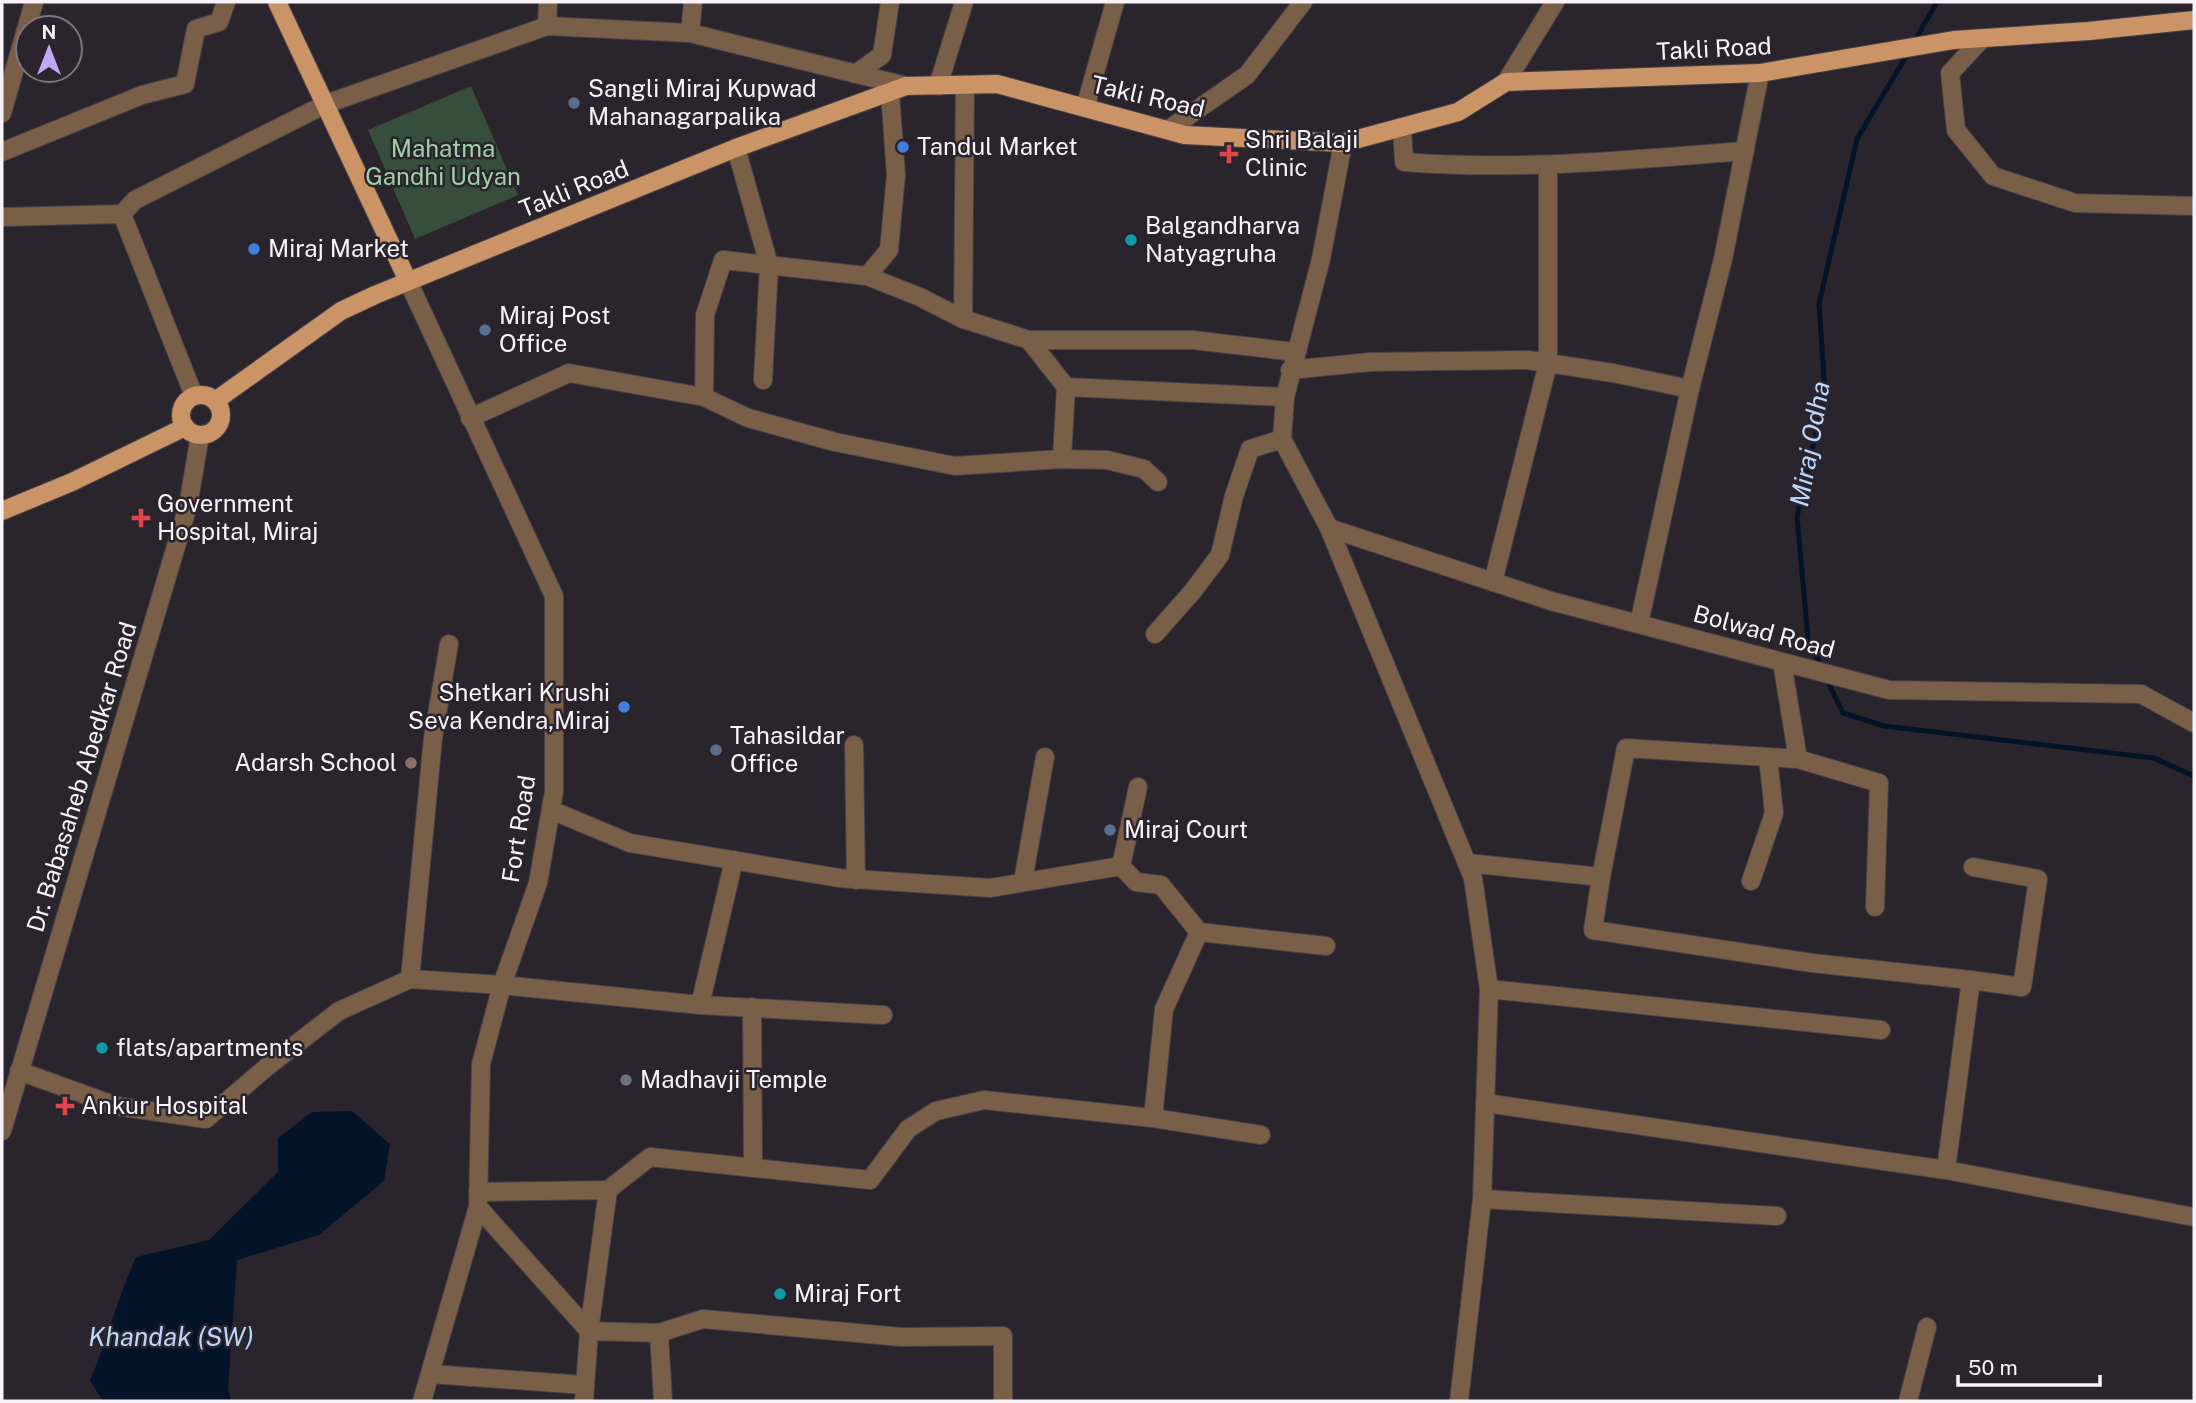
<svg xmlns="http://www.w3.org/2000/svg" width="2196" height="1403" font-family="'Public Sans',sans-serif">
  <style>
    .green { fill: #364e3b }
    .water { fill: #041428 }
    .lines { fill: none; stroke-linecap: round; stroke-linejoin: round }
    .stream { stroke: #041428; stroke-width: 5 }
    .minor-casing { stroke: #474149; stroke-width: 20 }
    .major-casing { stroke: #474149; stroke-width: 20 }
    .minor { stroke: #795e48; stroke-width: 18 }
    .major { stroke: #cb9466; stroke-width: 18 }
    .service-dot { fill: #5c6f8a; stroke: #2a242c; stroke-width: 2.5 }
    .shop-dot { fill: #3f7fe0; stroke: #2a242c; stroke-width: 2.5 }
    .health-dot { fill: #e0444e; stroke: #2a242c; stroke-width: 2.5 }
    .culture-dot { fill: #0f9aa8; stroke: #2a242c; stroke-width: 2.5 }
    .education-dot { fill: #8d6e63; stroke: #2a242c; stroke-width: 2.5 }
    .worship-dot { fill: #6b7280; stroke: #2a242c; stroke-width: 2.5 }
    .labels { text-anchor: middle; stroke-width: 5; stroke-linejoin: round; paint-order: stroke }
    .street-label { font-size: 24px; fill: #f7f3f9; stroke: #2a242c }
    .poi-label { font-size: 24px; fill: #f7f3f9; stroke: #2a242c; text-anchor: start }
    .park-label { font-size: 24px; fill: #9fd1a8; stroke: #2a242c }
    .water-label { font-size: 26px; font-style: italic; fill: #bad8fe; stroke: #2a242c }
  </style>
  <rect width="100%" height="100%" fill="#2a242c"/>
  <!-- green -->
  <path class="green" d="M471 86 518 195 415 239 368 130Z"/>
  <!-- water -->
  <path class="water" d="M352 1111 390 1144 384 1181 319 1235 237 1260 228 1388 231 1401H103L90 1381C107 1340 118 1297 136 1257L209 1240 278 1172V1138L312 1112Z"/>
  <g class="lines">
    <!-- stream -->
    <g class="stream">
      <path d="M1914 42 1937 2"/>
      <path d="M1821 666 1808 639 1797 517 1825 393 1819 304 1857 139 1908 53"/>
      <path d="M1826 678 1843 713 1884 726 2154 758 2194 776"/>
    </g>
    <!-- minor casing -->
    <g class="minor-casing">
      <g id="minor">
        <path d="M547 26 690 33 906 86"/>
        <path d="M690 33 693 2"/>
        <path d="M1981 40 1950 73 1956 130 1993 176 2075 203 2194 206"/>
        <path d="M855 74 882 55 890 2"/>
        <path d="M1506 82 1555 2"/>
        <path d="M965 85 963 319 1029 340H1193L1295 352"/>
        <path d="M938 86 964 2"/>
        <path d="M1085 108 1115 2"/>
        <path d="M2 113 34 2"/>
        <path d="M1402 128 1404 162C1518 171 1631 160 1745 151"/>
        <path d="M1168 130 1247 75 1303 2"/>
        <path d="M1343 143 1321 259 1285 397 1282 439 1329 528 1473 878 1489 989 1482 1199 1459 1401"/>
        <path d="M736 148 769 265 763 380"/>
        <path d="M2 152 142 95 185 84 196 29 219 22 226 2"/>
        <path d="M2 217 122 214"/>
        <path d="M867 276 920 297 963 319"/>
        <path d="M408 281 554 596V791L538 883 502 985 481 1064 478 1207 422 1401"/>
        <path d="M1029 340 1066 387 1285 397"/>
        <path d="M1290 370 1370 362 1528 360 1613 373 1690 389"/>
        <path d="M194 396 122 214 135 200 326 104 547 26 548 2"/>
        <path d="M704 397 705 315 723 260 867 276 889 250 896 175 890 92"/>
        <path d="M470 418 569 373 704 397 748 418 835 442 955 466 1062 459 1107 460 1144 469 1158 482"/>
        <path d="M1062 459 1066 387"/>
        <path d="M1329 528 1551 601 1889 690 2141 694 2194 723"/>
        <path d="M1493 582 1548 363V166"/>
        <path d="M1639 624 1690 389 1723 259 1760 73"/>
        <path d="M1155 634 1193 591 1220 555 1234 496 1250 449 1282 439"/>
        <path d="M1782 662 1798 759 1879 783 1875 907"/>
        <path d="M854 745 856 880"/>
        <path d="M551 810 630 843 839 878 990 888 1121 866 1136 882 1161 885 1199 932 1326 946"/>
        <path d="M1467 863 1601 877 1626 748 1798 759"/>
        <path d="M1121 866 1138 787"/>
        <path d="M1601 877 1593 930 1812 963 1971 980"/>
        <path d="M1023 881 1045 757"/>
        <path d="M1751 881 1774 813 1768 757"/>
        <path d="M410 979 433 738 449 644"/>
        <path d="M1489 989 1881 1030"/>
        <path d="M700 1005 734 860"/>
        <path d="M752 1007 753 1168"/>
        <path d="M19 1071 116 1106 206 1119 268 1066 339 1011 410 979 502 985 700 1005 883 1015"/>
        <path d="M1485 1103 1946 1170 2194 1217"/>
        <path d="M1153 1118 1164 1009 1199 932"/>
        <path d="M2 1131 188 506 200 435"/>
        <path d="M1946 1170 1971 980 2022 987 2038 879 1973 867"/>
        <path d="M608 1190 650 1157 870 1180 908 1129 936 1111 984 1100 1153 1118 1261 1135"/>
        <path d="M478 1192 608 1190 589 1331 584 1401"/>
        <path d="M1482 1199 1777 1216"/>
        <path d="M478 1207 589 1331 659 1333 703 1319 901 1337 1003 1336V1401"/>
        <path d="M659 1333 663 1401"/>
        <path d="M431 1374 584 1385"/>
        <path d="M1908 1401 1927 1327"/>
      </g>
    </g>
    <!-- major casing -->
    <g class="major-casing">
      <g id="major">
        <path d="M277 2 408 281"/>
        <circle cx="201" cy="415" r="20"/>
        <path d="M215 401 341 311 375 295 736 148 906 86 997 84 1185 135 1343 143 1458 112 1506 82 1760 73 1954 40 2089 31 2194 20"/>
        <path d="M2 511 72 482 185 427"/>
      </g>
    </g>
    <!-- minor -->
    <use href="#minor" class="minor"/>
    <!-- major -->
    <use href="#major" class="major"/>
  </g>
  <!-- markers -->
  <g class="service-dot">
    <circle cx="574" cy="103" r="7"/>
    <circle cx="485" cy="330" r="7"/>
    <circle cx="716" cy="750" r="7"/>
    <circle cx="1110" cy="830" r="7"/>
  </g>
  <g class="shop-dot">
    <circle cx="903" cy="147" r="7"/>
    <circle cx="254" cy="249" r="7"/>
    <circle cx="624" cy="707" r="7"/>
  </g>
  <g class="health-dot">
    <path d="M1225.5 143.5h7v7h7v7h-7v7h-7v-7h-7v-7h7z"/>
    <path d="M137.5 507.5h7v7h7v7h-7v7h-7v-7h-7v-7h7z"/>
    <path d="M61.5 1095.5h7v7h7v7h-7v7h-7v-7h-7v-7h7z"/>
  </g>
  <g class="culture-dot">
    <circle cx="1131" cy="240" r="7"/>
    <circle cx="102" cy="1048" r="7"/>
    <circle cx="780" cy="1294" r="7"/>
  </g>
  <circle class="education-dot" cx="411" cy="763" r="7"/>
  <circle class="worship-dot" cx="626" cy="1080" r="7"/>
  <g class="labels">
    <!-- street labels -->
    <g class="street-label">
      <text transform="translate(1714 49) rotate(-3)" y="8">Takli Road</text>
      <text transform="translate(1148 97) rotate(13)" y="8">Takli Road</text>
      <text transform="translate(574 189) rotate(-22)" y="8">Takli Road</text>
      <text transform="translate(1764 632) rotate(15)" y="8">Bolwad Road</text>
      <text transform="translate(82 777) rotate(-73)" y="8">Dr. Babasaheb Abedkar Road</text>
      <text transform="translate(519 829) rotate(-81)" y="8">Fort Road</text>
    </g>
    <!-- poi labels -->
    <g class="poi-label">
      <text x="588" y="97">Sangli Miraj Kupwad<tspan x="588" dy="28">Mahanagarpalika</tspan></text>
      <text x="1245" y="148">Shri Balaji<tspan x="1245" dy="28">Clinic</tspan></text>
      <text x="917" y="155">Tandul Market</text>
      <text x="1145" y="234">Balgandharva<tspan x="1145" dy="28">Natyagruha</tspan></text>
      <text x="268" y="257">Miraj Market</text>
      <text x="499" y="324">Miraj Post<tspan x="499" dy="28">Office</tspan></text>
      <text x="157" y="512">Government<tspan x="157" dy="28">Hospital, Miraj</tspan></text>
      <text x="610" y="701" text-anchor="end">Shetkari Krushi<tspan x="610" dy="28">Seva Kendra,Miraj</tspan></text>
      <text x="730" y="744">Tahasildar<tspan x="730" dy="28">Office</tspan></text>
      <text x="397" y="771" text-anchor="end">Adarsh School</text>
      <text x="1124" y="838">Miraj Court</text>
      <text x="116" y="1056">flats/apartments</text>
      <text x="640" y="1088">Madhavji Temple</text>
      <text x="81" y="1114">Ankur Hospital</text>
      <text x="794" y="1302">Miraj Fort</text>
    </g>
    <!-- park labels -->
    <g class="park-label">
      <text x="443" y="157">Mahatma<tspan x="443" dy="28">Gandhi Udyan</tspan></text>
    </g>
    <!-- water labels -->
    <g class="water-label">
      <text transform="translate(1810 444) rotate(-80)" y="9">Miraj Odha</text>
      <text x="171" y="1346">Khandak (SW)</text>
    </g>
  </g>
  <!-- border -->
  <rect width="2196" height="1403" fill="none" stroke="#f7f3f9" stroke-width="7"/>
  <!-- north arrow -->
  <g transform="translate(49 49)"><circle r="33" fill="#2a242c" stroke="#7c777e" stroke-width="2"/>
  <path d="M0-5L12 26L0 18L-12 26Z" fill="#c2a7f2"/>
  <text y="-10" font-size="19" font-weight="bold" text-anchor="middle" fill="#f7f3f9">N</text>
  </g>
  <!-- scale -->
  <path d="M1958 1375v10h142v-10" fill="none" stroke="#f7f3f9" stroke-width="3.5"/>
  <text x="1968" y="1375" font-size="21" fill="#f7f3f9" stroke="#2a242c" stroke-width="5" paint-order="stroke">50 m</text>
</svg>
